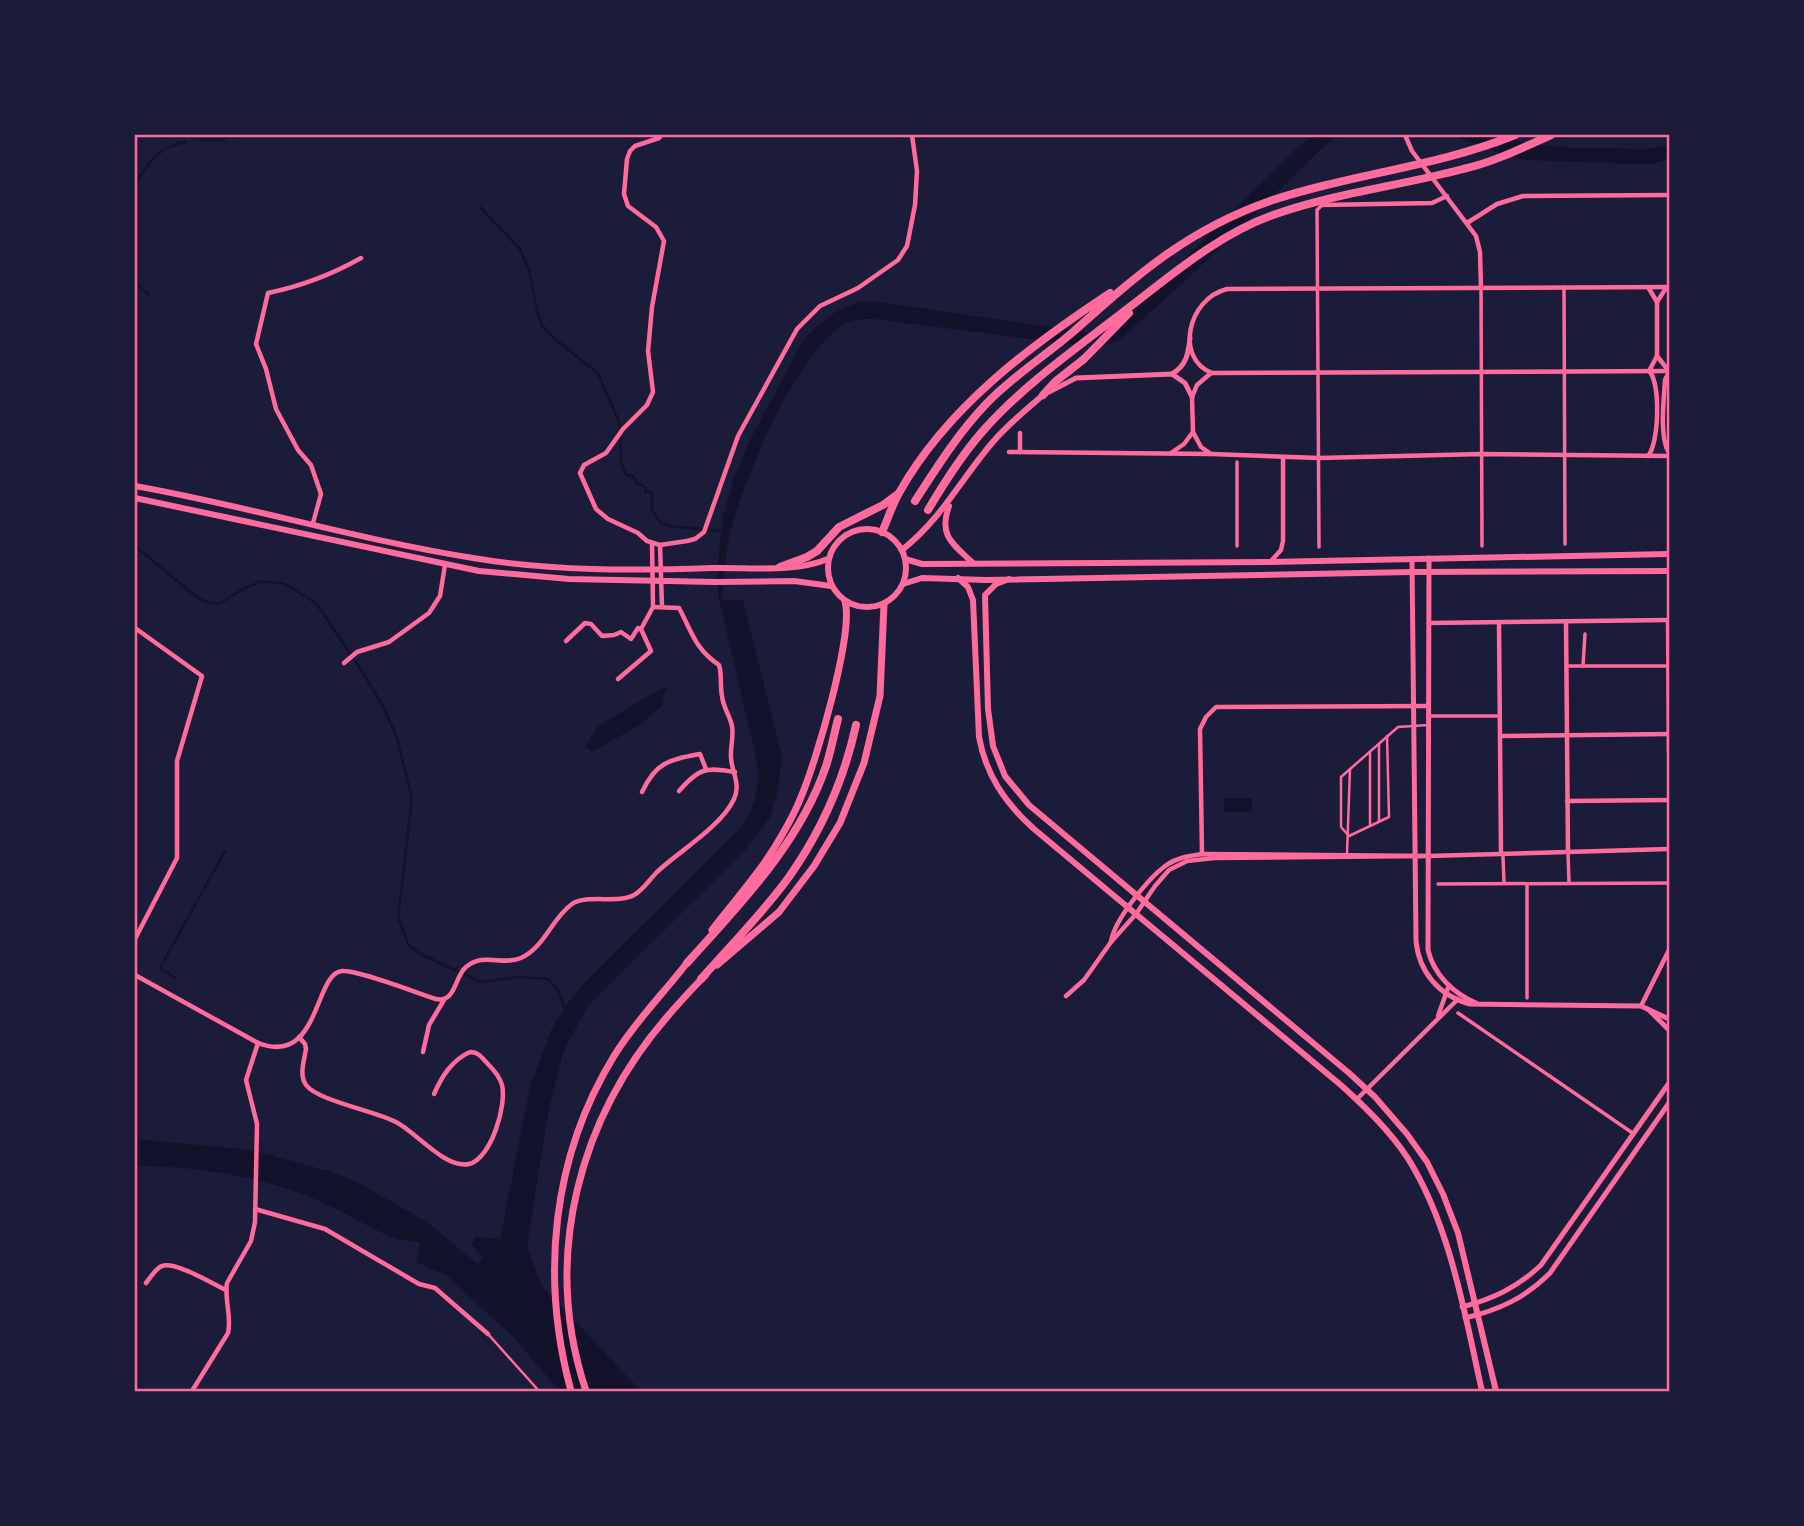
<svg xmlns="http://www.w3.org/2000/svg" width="1804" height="1526" font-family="Manrope,sans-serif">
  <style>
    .water { fill: #12122b }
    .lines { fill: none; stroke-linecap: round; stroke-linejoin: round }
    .stream { stroke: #12122b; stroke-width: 2.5 }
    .service { stroke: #ff6b9d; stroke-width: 2.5 }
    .pedestrian { stroke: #ff6b9d; stroke-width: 3.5 }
    .minor { stroke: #ff6b9d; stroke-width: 4.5 }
    .tertiary { stroke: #ff6b9d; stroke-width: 5 }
    .secondary { stroke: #ff6b9d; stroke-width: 6 }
    .primary { stroke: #ff6b9d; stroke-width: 7 }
    .motorway { stroke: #ff6b9d; stroke-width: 8 }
    .neatline { fill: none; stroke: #ff6b9d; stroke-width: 2.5 }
  </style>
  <rect width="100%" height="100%" fill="#1b1b3a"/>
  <!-- water -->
  <g class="water">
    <path d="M1314 135H1336L1186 280 1118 341 1104 345 1071 344 874 319C863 319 852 319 843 325 796 355 742 481 730 535 725 554 725 574 722 594L723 600H743L782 757 777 794 770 817 746 849 587 1007 563 1052 548 1113 527 1246 541 1285 641 1391H560L513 1337 446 1275 416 1262 420 1242C410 1241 398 1240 389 1236 366 1226 345 1212 322 1202 262 1176 200 1166 135 1166V1139L250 1150 332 1172 359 1183 427 1222 478 1264 483 1258 472 1244 475 1237 500 1239 531 1083 552 1028 568 1003 585 982 740 828C756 806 759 789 757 762L718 594V563L723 516 734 477 752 436 804 339 819 324 837 311 859 302 871 301 1092 333 1111 329 1123 320 1298 147Z"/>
    <path d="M1451 135H1497L1531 144 1573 148 1644 149 1669 145V159L1651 164H1637L1528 160 1505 155Z"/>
    <path d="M665 686 667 689 662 697 664 703 643 723 593 751 585 747 597 727Z"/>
    <path d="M1224 798H1252V811L1224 812Z"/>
  </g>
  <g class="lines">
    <!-- stream -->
    <g class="stream">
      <path d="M200 140H222L230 135"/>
      <path d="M135 185C148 163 158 147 185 142"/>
      <path d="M480 207 520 249 529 270 537 311 542 325 556 340 598 373 619 422 620 431"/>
      <path d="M135 283 149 295"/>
      <path d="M620 437 621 463 627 476 632 475 637 483 645 487 646 492H652V510L660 522 669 526 722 531"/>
      <path d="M135 546 198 598 209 603H220L247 587 260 582H274L285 584 316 603 363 673 384 708 397 738 412 798 398 917 408 944 420 954 481 982 519 977 548 979 559 992 565 1011"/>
      <path d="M176 978 160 968 225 851"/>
    </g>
    <!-- service -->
    <g class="service">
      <path d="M1379 744V821"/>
      <path d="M1370 752V826"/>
      <path d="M1349 836 1341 827V777L1398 727 1428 725"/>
      <path d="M1349 836 1389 817 1387 736"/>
      <path d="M1347 853 1350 769"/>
      <path d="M488 1334 539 1391"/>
    </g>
    <!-- pedestrian -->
    <g class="pedestrian">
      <path d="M1564 287 1565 544"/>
      <path d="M1481 288 1482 546"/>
      <path d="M1237 462V546"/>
      <path d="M1319 547 1317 210 1322 205"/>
      <path d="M1566 666H1668"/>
      <path d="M1583 666 1585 634"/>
      <path d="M1428 716H1499"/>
      <path d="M1568 852 1569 883"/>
      <path d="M1503 857 1504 883"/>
      <path d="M1438 884 1669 883"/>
      <path d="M1527 885V998"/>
      <path d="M1458 1013 1634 1134"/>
    </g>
    <!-- minor -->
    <g class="minor">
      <path d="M661 135 659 138 635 146 630 151 627 159 624 194 628 206 656 227 664 241 652 307 648 351 653 392 647 405 623 429 606 453 584 465 580 473 596 509 608 519 638 533 647 541 660 545 687 541 695 539 704 532 738 436 797 329 820 306 858 288 898 260 907 246 915 205 917 171 912 135"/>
      <path d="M1405 135 1412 151 1476 236 1480 252 1481 288"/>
      <path d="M1322 205 1432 203 1447 196"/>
      <path d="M1467 223 1497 204 1523 196 1669 195"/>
      <path d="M1648 287 1657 302"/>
      <path d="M1666 288 1657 302V356L1668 370"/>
      <path d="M1669 372 1665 380C1664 398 1659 438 1669 453"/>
      <path d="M1211 373 1197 385 1192 397 1193 432 1201 447 1211 454"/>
      <path d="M1212 373C1175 359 1187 299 1227 289L1669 287"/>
      <path d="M1212 373 1669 371"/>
      <path d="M1020 433V452"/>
      <path d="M1009 452 1212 454 1319 458 1482 454 1669 456"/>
      <path d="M1171 453 1184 444 1193 432"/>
      <path d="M1648 456C1659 444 1661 382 1649 371L1657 356"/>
      <path d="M313 523 321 494 311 465 298 450 276 409 266 369 256 344 268 293C302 286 331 275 361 258"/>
      <path d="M660 545 662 607"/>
      <path d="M1271 561 1281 550 1283 541V457"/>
      <path d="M1668 620 1669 752"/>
      <path d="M1566 622 1568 852"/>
      <path d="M1429 623 1669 620"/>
      <path d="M1499 623 1501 853"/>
      <path d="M135 628 202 676 177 761V858L135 939"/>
      <path d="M566 641 585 623 591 624 602 636 614 635 621 632 631 639 638 628 640 629"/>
      <path d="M344 663 357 652 389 642 429 613 440 596 445 565"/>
      <path d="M618 679 651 651 641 629 653 607 652 543"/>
      <path d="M1500 736 1669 734"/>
      <path d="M679 791C699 768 706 767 735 772"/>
      <path d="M642 792C656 762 669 760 700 754L706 769"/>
      <path d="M1567 801 1669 800"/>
      <path d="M1202 854 1200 729 1206 717 1216 707 1428 706"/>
      <path d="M1111 942C1114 920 1148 879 1165 866 1176 858 1188 856 1202 854L1428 856 1669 849"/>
      <path d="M135 975 258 1043C320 1067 314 973 342 971 359 970 417 993 436 999 456 1003 454 977 466 967 484 952 502 966 521 958 545 947 551 919 572 904 587 894 618 904 634 895 643 890 650 879 657 872 679 851 721 827 734 799 741 784 732 773 731 758 730 748 734 737 732 726 730 716 723 707 722 696 720 686 722 675 719 665 695 649 692 632 679 608L653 607"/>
      <path d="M1066 996 1084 980 1111 942 1136 914 1155 886 1169 870 1187 861 1214 858 1424 856"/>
      <path d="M1641 1006 1669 950"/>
      <path d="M1438 1016 1449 985"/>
      <path d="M299 1037 305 1044 306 1049C304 1061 299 1075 306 1085 318 1101 376 1111 396 1122 416 1132 445 1169 469 1164 491 1159 507 1105 502 1085 500 1077 493 1069 487 1063 481 1057 479 1052 470 1052 452 1060 442 1076 434 1094"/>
      <path d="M423 1052 429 1025 444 1000"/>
      <path d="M1357 1099 1458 999"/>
      <path d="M255 1209 325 1229 419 1284 435 1288 488 1334"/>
      <path d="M146 1283C150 1278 156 1268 162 1266 175 1261 213 1284 226 1290"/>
      <path d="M192 1391 228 1333C232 1316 224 1300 227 1283L251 1241 255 1222 257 1124 246 1080 258 1043"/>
    </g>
    <!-- tertiary -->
    <g class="tertiary">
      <path d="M1172 374C1187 365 1188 354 1190 338"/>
      <path d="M1049 392 1076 378 1172 374 1185 383 1192 397"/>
      <path d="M1429 558 1428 950C1434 975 1453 993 1476 1003"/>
      <path d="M1412 559 1416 941C1419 972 1439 996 1470 1004L1641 1006 1669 1019"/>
      <path d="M1649 1010 1669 1030"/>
      <path d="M1462 1307C1493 1299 1518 1287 1541 1265L1669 1083"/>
      <path d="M1465 1318C1499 1310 1525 1298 1550 1273L1669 1103"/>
    </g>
    <!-- secondary -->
    <g class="secondary">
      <path d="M135 486C248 506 359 540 473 558 551 571 633 571 712 568 749 567 794 573 828 559"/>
      <path d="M135 498 479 571 569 579 715 582 794 581 831 586"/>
      <path d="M949 506C938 536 953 544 973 563"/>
      <circle cx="867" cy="568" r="39"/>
      <path d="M902 550C943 517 959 482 992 443 1007 425 1026 410 1043 395"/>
      <path d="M905 559 922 564 1270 562 1669 554"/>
      <path d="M958 578 968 587 973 600 979 737C986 775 1005 803 1034 829L1342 1086C1366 1108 1389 1130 1407 1157 1450 1224 1465 1315 1482 1391"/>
      <path d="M1009 579 996 584 985 595 988 709 993 746 1005 776 1029 805 1349 1073 1375 1097 1407 1134 1427 1162 1443 1194 1458 1233 1496 1391"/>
      <path d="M903 584 922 578 986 580 1412 572 1669 571"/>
    </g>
    <!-- primary -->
    <g class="primary">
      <path d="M712 930C736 899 763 869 782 835 789 823 796 810 801 797 816 762 854 634 845 601"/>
      <path d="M717 965 779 912 814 866 840 823 864 763 880 696 884 604"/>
      <path d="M571 1391C540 1277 552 1157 614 1056 636 1020 665 992 690 959"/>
      <path d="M586 1391C541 1256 579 1115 673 1010 683 999 694 986 705 976"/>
    </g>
    <!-- motorway -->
    <g class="motorway">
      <path d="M1043 395 1056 381 1084 359 1129 313"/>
      <path d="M915 501C937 467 959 432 987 403 1013 376 1045 356 1073 332 1137 275 1187 230 1270 201 1350 174 1436 167 1515 135"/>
      <path d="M928 510C944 483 961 456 982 432 1025 383 1080 346 1131 306 1175 272 1220 234 1273 215 1334 193 1400 186 1463 169 1494 162 1522 148 1551 135"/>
      <path d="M882 532C888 519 892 505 899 493 947 407 1030 346 1110 293"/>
      <path d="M780 567 807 557 817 551 839 527 883 505 898 494"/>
      <path d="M687 963C740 904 800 843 826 766 831 751 834 734 838 719"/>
      <path d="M701 979C731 945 763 913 789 877 822 830 844 780 856 725"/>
    </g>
  </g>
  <!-- border -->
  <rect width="1804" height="1526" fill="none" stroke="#1b1b3a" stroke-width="273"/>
  <rect x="136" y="136" width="1532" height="1254" class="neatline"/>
</svg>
